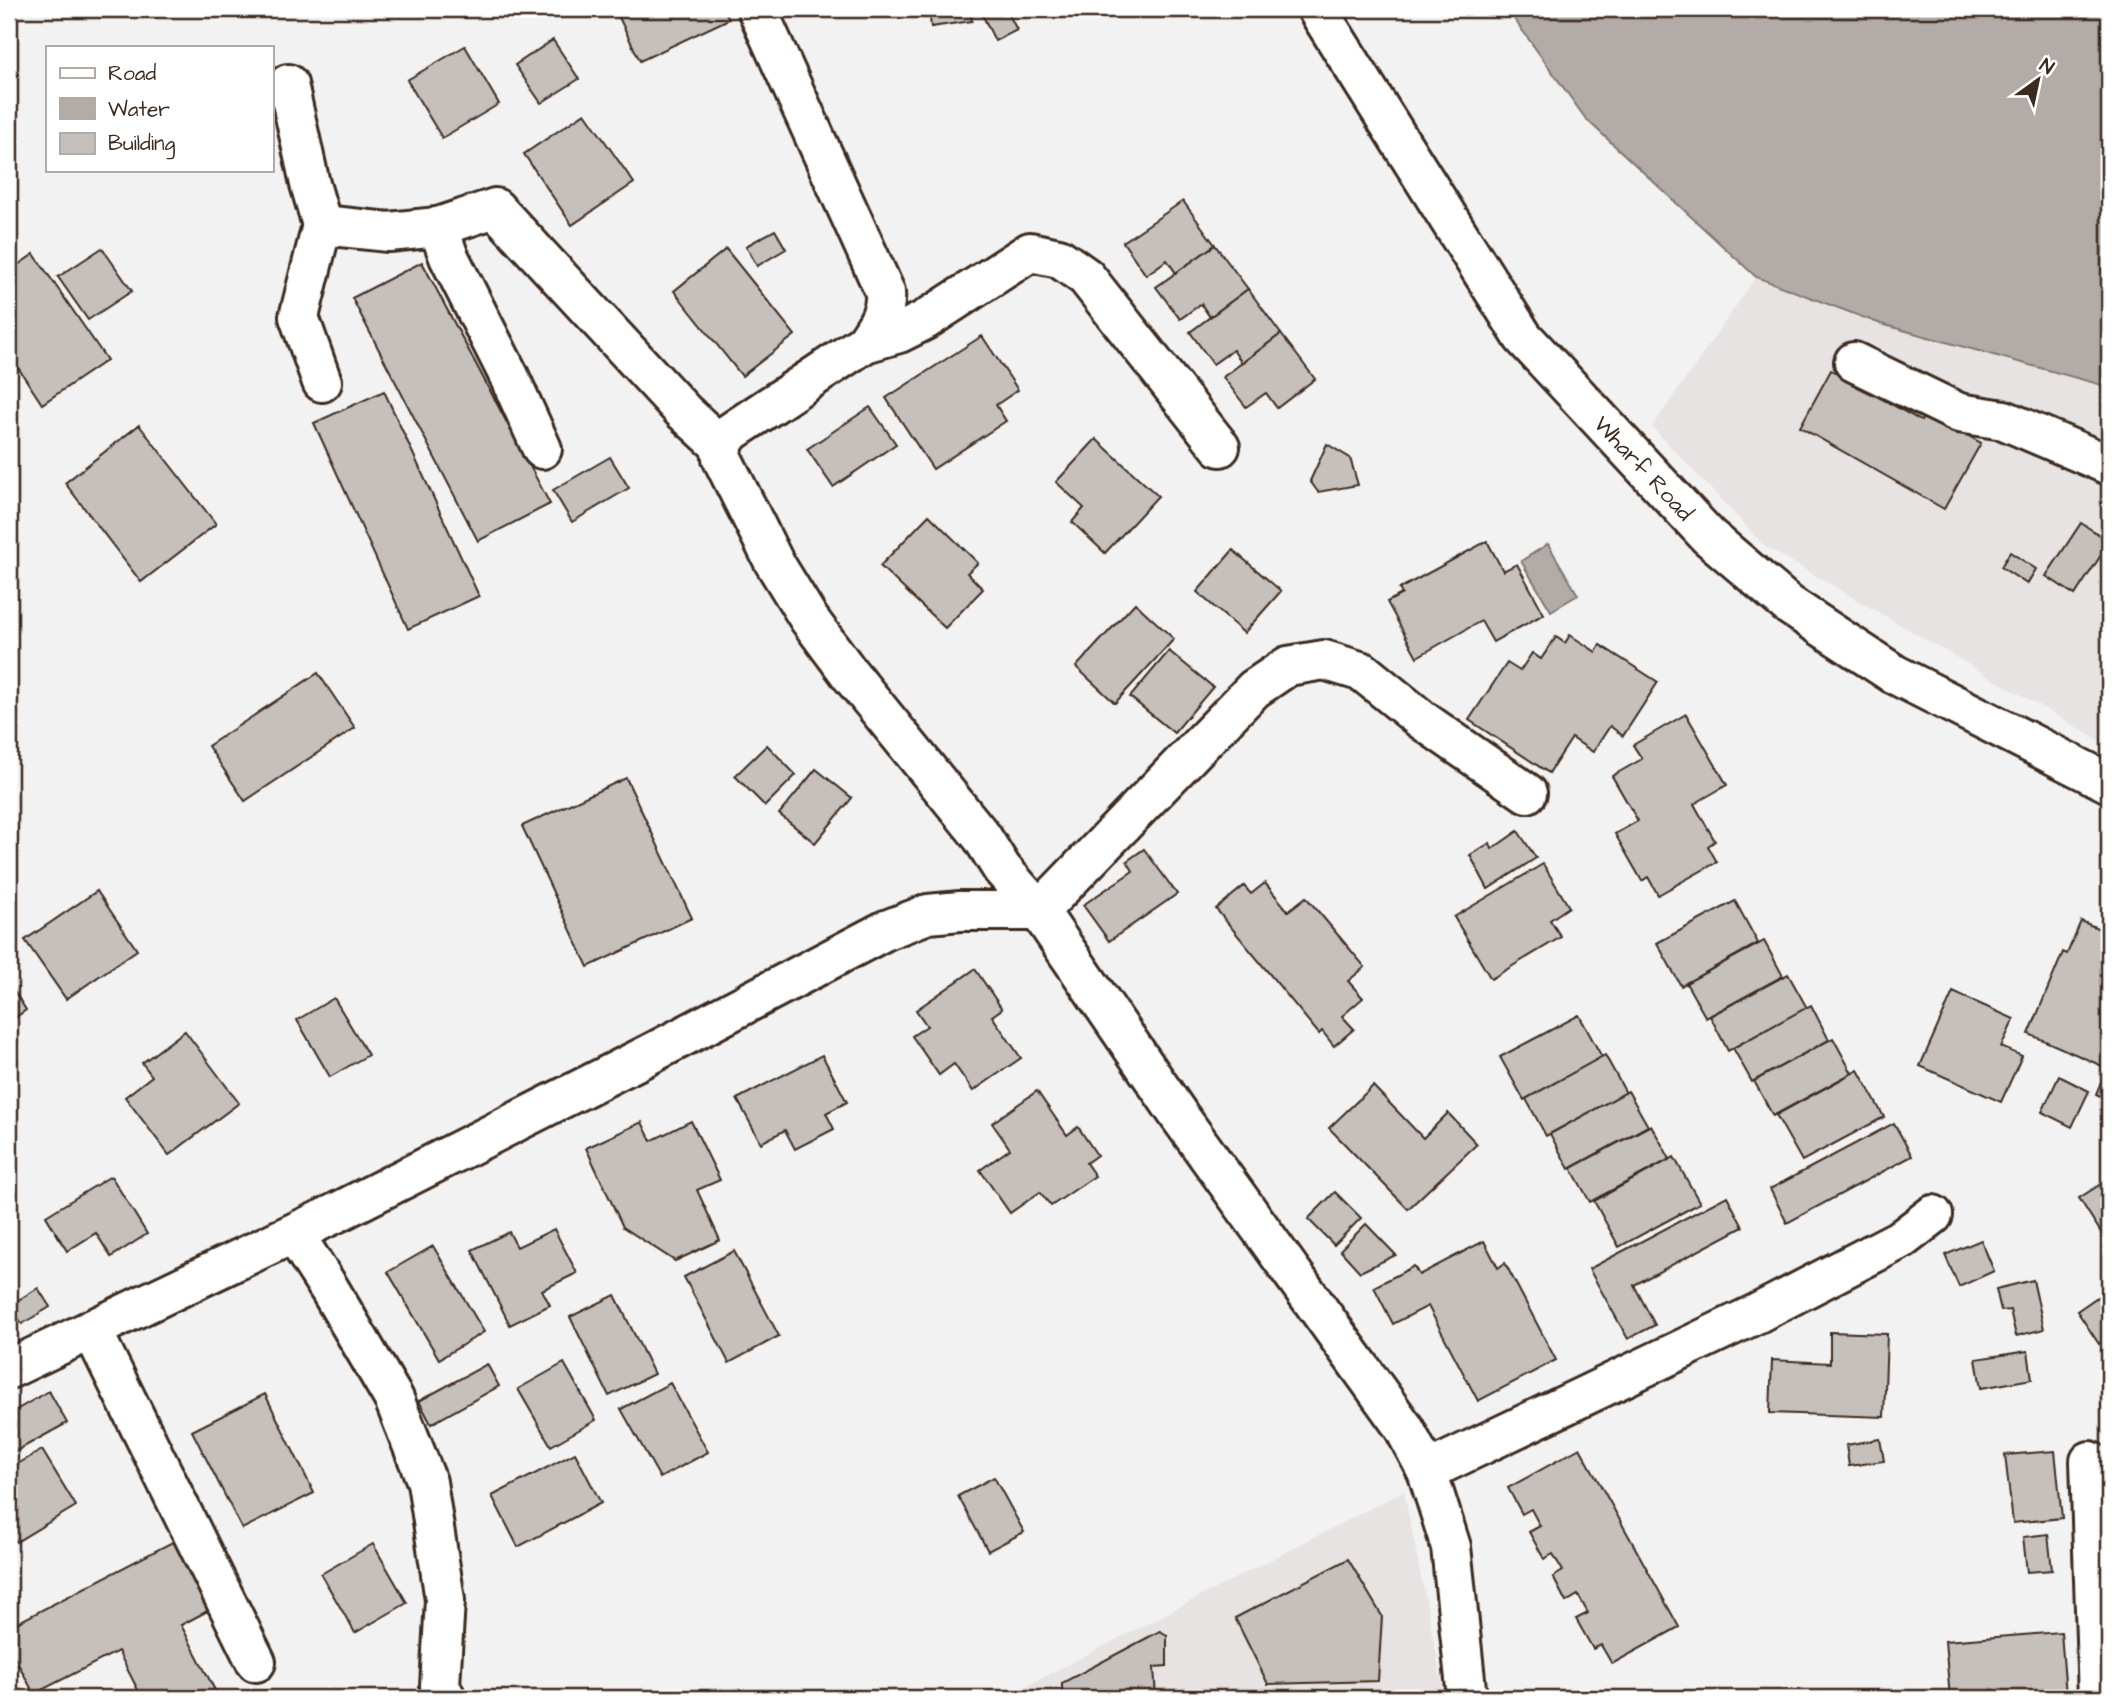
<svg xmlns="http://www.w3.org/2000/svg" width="2118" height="1707" font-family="'Architects Daughter',sans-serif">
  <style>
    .built { fill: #e6e3e2 }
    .water { fill: #b2aba7; stroke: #827770; stroke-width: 2 }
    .building { fill: #c6c0bd; stroke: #3b2a1e; stroke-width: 2 }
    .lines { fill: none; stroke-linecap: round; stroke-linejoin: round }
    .minor-casing { stroke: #3b2a1e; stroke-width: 44 }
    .minor { stroke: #fff; stroke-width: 38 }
    .labels { text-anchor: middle; stroke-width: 5; stroke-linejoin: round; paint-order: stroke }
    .street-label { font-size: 23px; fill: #3b2a1e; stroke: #fff }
  </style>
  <rect width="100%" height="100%" fill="#f3f2f2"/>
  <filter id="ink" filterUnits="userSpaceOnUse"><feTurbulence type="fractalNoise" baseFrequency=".0143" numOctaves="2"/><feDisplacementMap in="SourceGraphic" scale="14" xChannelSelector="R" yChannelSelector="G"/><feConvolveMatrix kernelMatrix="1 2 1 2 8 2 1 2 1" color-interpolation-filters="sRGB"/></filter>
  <g filter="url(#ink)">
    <!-- built -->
    <g class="built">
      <path d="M1756 277 1881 324 2109 387V746L1766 547 1652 427Z"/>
      <path d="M1404 1491 1442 1683 1443 1698H1003Z"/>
    </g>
    <!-- water -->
    <g class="water">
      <path d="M1507 9H2109V387L1881 324 1756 277 1586 119Z"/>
      <path d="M1548 544 1578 595 1551 611 1521 561Z"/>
    </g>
    <!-- building -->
    <g class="building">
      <path d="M615 9H724L729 19 640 61Z"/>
      <path d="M929 9H970L972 21 931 27Z"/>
      <path d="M982 9H1006L1017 30 995 41 980 10Z"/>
      <path d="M553 40 579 79 541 103 515 65Z"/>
      <path d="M465 46 499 104 442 138 407 80Z"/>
      <path d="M585 113 634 183 572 225 524 154Z"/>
      <path d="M1183 201 1215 245 1176 273 1167 260 1146 275 1123 242Z"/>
      <path d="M775 230 786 249 757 266 746 246Z"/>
      <path d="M1215 245 1248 289 1210 317 1201 304 1180 319 1156 287Z"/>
      <path d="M102 248 132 291 88 320 58 277Z"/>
      <path d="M726 249 795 335 742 376 674 291Z"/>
      <path d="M34 254 107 360 42 404 9 354V271Z"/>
      <path d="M422 262 550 504 478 541 352 298Z"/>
      <path d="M1248 289 1281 334 1242 363 1233 350 1213 364 1190 332Z"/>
      <path d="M1281 334 1315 379 1277 408 1266 393 1246 407 1223 377Z"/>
      <path d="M982 336 1018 390 996 405 1006 421 933 469 886 398Z"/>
      <path d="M1831 370 1921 421 1927 413 1981 443 1944 509 1800 427Z"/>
      <path d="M384 391 479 596 408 629 314 423Z"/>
      <path d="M870 407 896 444 833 487 807 449Z"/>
      <path d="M139 425 216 524 141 582 65 483Z"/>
      <path d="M1096 439 1158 496 1105 553 1072 522 1084 508 1056 482Z"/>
      <path d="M1327 444 1350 458 1358 485 1318 492 1310 481Z"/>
      <path d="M610 457 629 488 572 522 553 490Z"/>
      <path d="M929 515 978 563 967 573 983 589 945 628 880 566Z"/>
      <path d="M2081 523 2109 541V543L2075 595 2046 576Z"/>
      <path d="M1487 541 1503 571 1517 564 1544 614 1493 642 1481 621 1417 657 1387 602 1402 594 1399 589Z"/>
      <path d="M1233 550 1281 591 1244 633 1197 592Z"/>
      <path d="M2010 552 2036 569 2027 584 2001 567Z"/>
      <path d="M1135 603 1174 639 1115 703 1076 667Z"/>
      <path d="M1570 635 1596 652 1600 645 1658 682 1623 736 1610 726 1593 752 1572 738 1549 773 1469 720 1507 663 1520 671 1532 653 1541 659 1556 637 1565 643Z"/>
      <path d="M1169 651 1213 687 1174 733 1130 697Z"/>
      <path d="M318 673 355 728 245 801 208 746Z"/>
      <path d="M1686 714 1727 785 1694 804 1715 841 1708 846 1717 862 1658 895 1648 877 1642 881 1615 834 1638 821 1612 776 1642 759 1633 745Z"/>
      <path d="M767 745 796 775 765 806 735 776Z"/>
      <path d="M816 769 852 798 815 843 779 814Z"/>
      <path d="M626 778 692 918 588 967 522 826Z"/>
      <path d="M1518 831 1536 858 1488 889 1470 855 1490 843 1492 849Z"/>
      <path d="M1144 849 1177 894 1109 941 1083 905 1133 871 1127 861Z"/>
      <path d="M1543 864 1569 907 1550 920 1561 937 1491 979 1454 917Z"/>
      <path d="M1265 883 1288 911 1306 897 1365 967 1348 981 1363 998 1342 1016 1354 1029 1334 1046 1322 1031 1319 1034 1216 909 1244 886 1251 894Z"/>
      <path d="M97 891 137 950 66 999 25 940Z"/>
      <path d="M1735 901 1758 943 1681 986 1657 943Z"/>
      <path d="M2081 921 2109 933V1100L2096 1094 2107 1068 2029 1034 2063 952 2067 954Z"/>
      <path d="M1764 941 1783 976 1706 1018 1686 983Z"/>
      <path d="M975 969 1002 1009 992 1016 1021 1058 973 1091 954 1064 939 1075 912 1036 927 1026 916 1010Z"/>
      <path d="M1788 974 1807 1008 1728 1051 1710 1016Z"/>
      <path d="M9 983 26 1010 9 1022Z"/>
      <path d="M1953 992 2014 1019 2001 1047 2022 1056 2001 1102 1920 1066Z"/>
      <path d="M334 998 368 1055 330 1077 297 1020Z"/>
      <path d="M1811 1005 1829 1040 1752 1082 1733 1048Z"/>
      <path d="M1579 1015 1602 1057 1524 1100 1500 1057Z"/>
      <path d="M185 1031 239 1103 169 1155 125 1097 152 1076 142 1063Z"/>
      <path d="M1833 1038 1852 1073 1773 1116 1754 1081Z"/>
      <path d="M822 1055 847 1102 826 1113 834 1129 795 1149 785 1130 761 1143 737 1099Z"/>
      <path d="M1605 1055 1626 1093 1546 1136 1526 1099Z"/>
      <path d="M1858 1070 1884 1117 1802 1161 1776 1115Z"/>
      <path d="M2059 1076 2089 1091 2072 1127 2042 1112Z"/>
      <path d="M1373 1086 1423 1138 1448 1113 1477 1144 1408 1209 1329 1128Z"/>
      <path d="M1037 1091 1067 1135 1078 1127 1097 1155 1086 1163 1095 1176 1051 1206 1040 1192 1010 1213 980 1170 1010 1149 992 1123Z"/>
      <path d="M1628 1091 1648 1126 1569 1169 1550 1134Z"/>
      <path d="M691 1121 720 1180 697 1190 720 1240 675 1261 623 1227 586 1148 642 1122 651 1141Z"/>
      <path d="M1894 1123 1912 1156 1787 1223 1770 1189Z"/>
      <path d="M1651 1125 1670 1159 1590 1202 1571 1168Z"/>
      <path d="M1674 1157 1700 1203 1619 1247 1594 1201Z"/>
      <path d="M111 1176 147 1234 111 1257 96 1233 67 1251 46 1216Z"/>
      <path d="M2109 1179V1245L2079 1198Z"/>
      <path d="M1335 1192 1361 1218 1334 1245 1308 1219Z"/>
      <path d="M1727 1196 1743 1227 1634 1285 1655 1325 1628 1339 1589 1269Z"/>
      <path d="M1366 1224 1396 1255 1360 1272 1340 1250Z"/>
      <path d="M554 1229 577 1273 542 1290 550 1305 510 1325 472 1250 509 1232 517 1247Z"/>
      <path d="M1981 1240 1994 1271 1959 1287 1945 1255Z"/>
      <path d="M1484 1241 1498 1268 1505 1263 1556 1360 1478 1401 1428 1306 1393 1324 1374 1287 1414 1266 1419 1275Z"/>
      <path d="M433 1246 484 1332 439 1359 388 1272Z"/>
      <path d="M734 1251 779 1336 729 1363 684 1277Z"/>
      <path d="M2033 1280 2044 1329 2016 1336 2010 1310 2001 1311 1996 1289Z"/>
      <path d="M38 1288 50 1307 22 1324 10 1305Z"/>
      <path d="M2109 1289V1336L2099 1344 2077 1311Z"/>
      <path d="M615 1295 654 1374 609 1396 570 1317Z"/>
      <path d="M1830 1332 1887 1334 1884 1417 1770 1413 1772 1360 1830 1363Z"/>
      <path d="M2028 1351 2032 1379 1981 1388 1976 1359Z"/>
      <path d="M564 1363 596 1420 551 1446 518 1389Z"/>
      <path d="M487 1364 499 1386 431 1424 419 1401Z"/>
      <path d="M670 1383 708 1452 660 1478 621 1409Z"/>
      <path d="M49 1391 67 1423 9 1455V1414Z"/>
      <path d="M265 1394 314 1493 242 1529 192 1431Z"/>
      <path d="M1880 1439 1884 1461 1849 1466 1846 1445Z"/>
      <path d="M1580 1448 1679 1627 1612 1664 1601 1645 1593 1649 1576 1619 1588 1613 1578 1595 1566 1602 1553 1577 1563 1571 1553 1554 1544 1559 1529 1532 1540 1526 1531 1509 1522 1514 1508 1488Z"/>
      <path d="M42 1450 76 1506 16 1542 9 1530V1469Z"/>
      <path d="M2055 1451 2062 1518 2013 1523 2005 1455Z"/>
      <path d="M575 1453 601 1503 518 1547 492 1496Z"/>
      <path d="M994 1477 1024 1532 988 1551 958 1496Z"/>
      <path d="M2048 1534 2052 1570 2027 1572 2023 1537Z"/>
      <path d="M182 1537 217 1606 181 1625 219 1698H127L139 1692 118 1651 34 1694 9 1646V1627Z"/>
      <path d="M373 1544 407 1603 355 1633 321 1574Z"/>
      <path d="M1348 1559 1382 1616 1378 1681 1268 1684 1235 1618Z"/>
      <path d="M1160 1631 1167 1635V1666L1154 1667 1156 1698H1062V1683Z"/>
      <path d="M2061 1632 2066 1695 2023 1698H1950L1945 1641Z"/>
    </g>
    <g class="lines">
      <!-- minor casing -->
      <g class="minor-casing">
        <g id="minor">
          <path d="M757 9 885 292C887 312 876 327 865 343L731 432 721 446 722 458 774 562 809 619 849 673 982 837 1002 869 1039 911 1180 1117 1404 1428 1427 1471 1451 1547 1467 1698"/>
          <path d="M1317 9 1523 337 1708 536 1789 605 1894 674 2109 783"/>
          <path d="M288 84 310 184 322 225"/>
          <path d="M438 227 449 257 509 376 542 449"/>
          <path d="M865 343 899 333 925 320 1030 252 1059 258 1086 277 1220 447"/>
          <path d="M1854 362 1959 413 2004 420 2109 465"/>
          <path d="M322 382 299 317 322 225 389 232 438 227 495 208 684 412 721 446"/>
          <path d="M294 1234 330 1290 394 1399 427 1482 445 1600 440 1686 446 1698"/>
          <path d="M92 1330 256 1662"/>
          <path d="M9 1369 338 1212 650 1054 886 930 928 914 960 911H1039L1254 689 1288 666 1324 660 1363 672 1422 720 1527 793"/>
          <path d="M2090 1461 2098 1698"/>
          <path d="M1427 1471 1758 1313 1903 1238 1933 1215"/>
        </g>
      </g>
      <!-- minor -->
      <use href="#minor" class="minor"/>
    </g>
  </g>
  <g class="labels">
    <!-- street labels -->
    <g class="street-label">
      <text transform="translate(1644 468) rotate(47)" y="8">Wharf Road</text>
    </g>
  </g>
  <!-- margin -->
  <rect width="2118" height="1707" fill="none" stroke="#fff" stroke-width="35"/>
  <rect x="18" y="18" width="2083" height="1672" fill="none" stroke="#3b2a1e" stroke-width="2.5" filter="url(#ink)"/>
  <!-- legend -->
  <rect x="46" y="46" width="228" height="126" fill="#ffffff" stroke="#b1aaa5" stroke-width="2"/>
  <rect x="60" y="68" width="35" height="10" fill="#ffffff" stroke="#b1aaa5" stroke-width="2"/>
  <text x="108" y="80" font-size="21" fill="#3b2a1e">Road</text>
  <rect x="60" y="98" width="35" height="21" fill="#b2aba7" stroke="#b1aaa5" stroke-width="2"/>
  <text x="108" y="116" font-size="21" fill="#3b2a1e">Water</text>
  <rect x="60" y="133" width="35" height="21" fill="#c6c0bd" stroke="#b1aaa5" stroke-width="2"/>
  <text x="108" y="150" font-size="21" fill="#3b2a1e">Building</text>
  <!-- north arrow -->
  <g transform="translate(2038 80) rotate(33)" stroke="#ffffff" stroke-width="5" paint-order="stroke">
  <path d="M0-5L12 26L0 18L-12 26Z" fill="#3b2a1e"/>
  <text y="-10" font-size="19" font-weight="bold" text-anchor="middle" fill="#3b2a1e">N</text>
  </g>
</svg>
